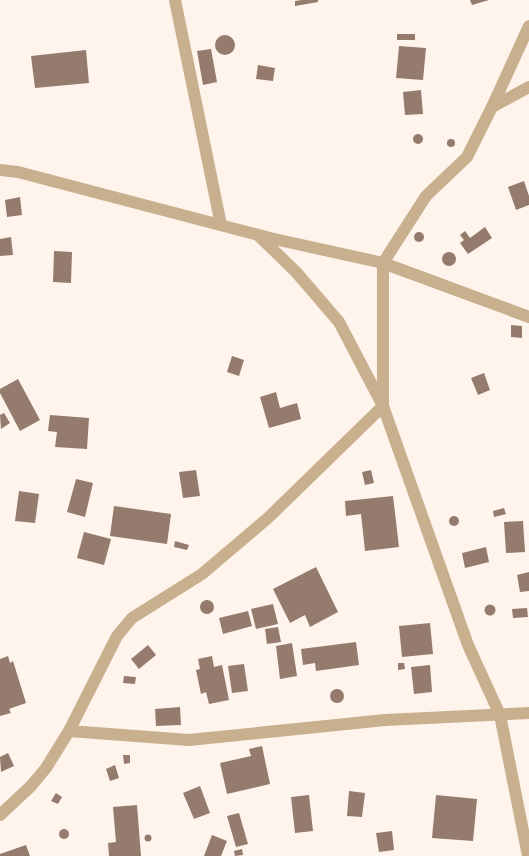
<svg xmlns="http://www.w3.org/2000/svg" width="529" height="856" font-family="'Asap Condensed',sans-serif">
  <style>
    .building { fill: #957a6e }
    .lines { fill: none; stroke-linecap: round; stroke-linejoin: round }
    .minor { stroke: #c8b08f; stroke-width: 12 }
  </style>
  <rect width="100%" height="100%" fill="#fff4ec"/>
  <!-- building -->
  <g class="building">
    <path d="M302 0H318V2L295 6V1Z"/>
    <path d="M470 0H489L472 5Z"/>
    <rect x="397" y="34" width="18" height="6"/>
    <circle cx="225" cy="45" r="10"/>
    <path d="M399 46 426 48 423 80 396 78Z"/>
    <path d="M211 49 217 82 203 85 197 51Z"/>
    <path d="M86 50 89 83 35 88 31 56Z"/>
    <path d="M258 65 275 68 273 81 256 79Z"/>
    <path d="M421 90 423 114 405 115 403 92Z"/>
    <circle cx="418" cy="139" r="5"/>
    <circle cx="451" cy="143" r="4"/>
    <path d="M524 181 529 196V205L516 210 508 187Z"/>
    <path d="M20 197 22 215 7 217 5 200Z"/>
    <path d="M485 227 492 238 468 254 460 243 464 240 460 235 465 231 470 238Z"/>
    <circle cx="419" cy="237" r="5"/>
    <path d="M11 237 13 255 0 256V239Z"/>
    <path d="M54 251 72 252 71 283 53 282Z"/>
    <circle cx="449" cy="259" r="7"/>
    <path d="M511 325 522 326V338L511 337Z"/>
    <path d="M232 356 244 360 239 376 227 372Z"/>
    <path d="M484 373 490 390 478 395 471 378Z"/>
    <path d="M18 379 40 420 20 431 0 393V389Z"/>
    <path d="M276 392 280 408 297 403 301 419 269 428 260 397Z"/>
    <path d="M4 413 10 423 1 429 0 415Z"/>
    <path d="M50 415 89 418 87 449 55 447 57 432 48 431Z"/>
    <path d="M196 470 200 496 183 498 179 472Z"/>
    <path d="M371 470 374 483 365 485 362 472Z"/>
    <path d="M76 479 93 483 85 517 67 512Z"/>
    <path d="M19 491 39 494 35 523 15 521Z"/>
    <path d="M393 496 399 547 365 551 361 514 346 516 345 501Z"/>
    <path d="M114 506 171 514 167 544 110 536Z"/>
    <path d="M504 508 506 514 494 517 493 511Z"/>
    <circle cx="454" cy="521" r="5"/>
    <path d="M523 521 525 552 506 553 504 522Z"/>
    <path d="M84 532 111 539 104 565 77 558Z"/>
    <path d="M175 541 189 545 187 550 174 547Z"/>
    <path d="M486 547 489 562 465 568 462 553Z"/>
    <path d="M316 567 338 612 310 627 305 615 290 623 273 589Z"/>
    <path d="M529 572V591L520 592 517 575Z"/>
    <circle cx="207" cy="607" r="7"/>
    <path d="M273 604 278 624 256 629 251 609Z"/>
    <circle cx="490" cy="610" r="5.5"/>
    <path d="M527 608 528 617 513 618 512 609Z"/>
    <path d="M248 611 252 626 223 634 219 618Z"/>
    <path d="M430 623 433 654 402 657 399 626Z"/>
    <path d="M278 627 281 642 267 644 265 629Z"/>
    <path d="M356 642 359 665 316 671 315 663 303 665 301 649Z"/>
    <path d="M292 643 297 676 280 679 276 646Z"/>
    <path d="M148 645 156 655 139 669 131 659Z"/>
    <path d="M8 656 10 663 13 661 26 703 9 709 11 713 0 716V659Z"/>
    <path d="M212 656 214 667 222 665 229 700 209 704 206 692 201 694 196 670 200 669 198 659Z"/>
    <path d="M398 663H404L405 669 398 670Z"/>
    <path d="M244 664 248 691 232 693 228 666Z"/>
    <path d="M430 665 432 692 414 694 411 667Z"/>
    <path d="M124 676 136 677 135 684 123 683Z"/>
    <circle cx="337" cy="696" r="7"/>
    <path d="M180 707 181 725 156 726 155 709Z"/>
    <path d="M262 746 270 784 227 794 220 763 251 756 249 749Z"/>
    <path d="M8 753 14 766 1 772 0 757Z"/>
    <path d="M123 755H130V763L124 764Z"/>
    <path d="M115 765 119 778 110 781 106 769Z"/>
    <path d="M200 786 210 813 194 819 183 793Z"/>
    <path d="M349 791 365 793 362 817 347 816Z"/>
    <path d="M56 793 62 797 58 804 51 801Z"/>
    <path d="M309 795 313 831 295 833 291 797Z"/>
    <path d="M436 795 477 799 473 841 432 838Z"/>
    <path d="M137 805 141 856H109L108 843 116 842 113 807Z"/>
    <path d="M239 813 248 844 236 847 227 816Z"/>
    <circle cx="64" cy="834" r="5"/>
    <path d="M392 831 394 850 379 852 376 833Z"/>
    <circle cx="148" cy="838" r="3.5"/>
    <path d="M212 835 227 841 221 856H204Z"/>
    <path d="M26 845 30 856H0V854Z"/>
    <path d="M242 849 243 855 235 856 234 851Z"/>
  </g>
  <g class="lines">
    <!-- minor -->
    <g class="minor">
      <path d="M175 0 221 225"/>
      <path d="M492 107 529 87"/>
      <path d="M0 170 18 172 270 238 383 263 529 317"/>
      <path d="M69 731 189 740 385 720 529 713"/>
      <path d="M0 815 31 786 46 768 69 731 117 636 132 618 202 574 269 517 383 406 339 322 296 272 258 235"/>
      <path d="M528 856 500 715 468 645 383 406V263L426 196 467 157 492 107 529 26"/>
    </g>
  </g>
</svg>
